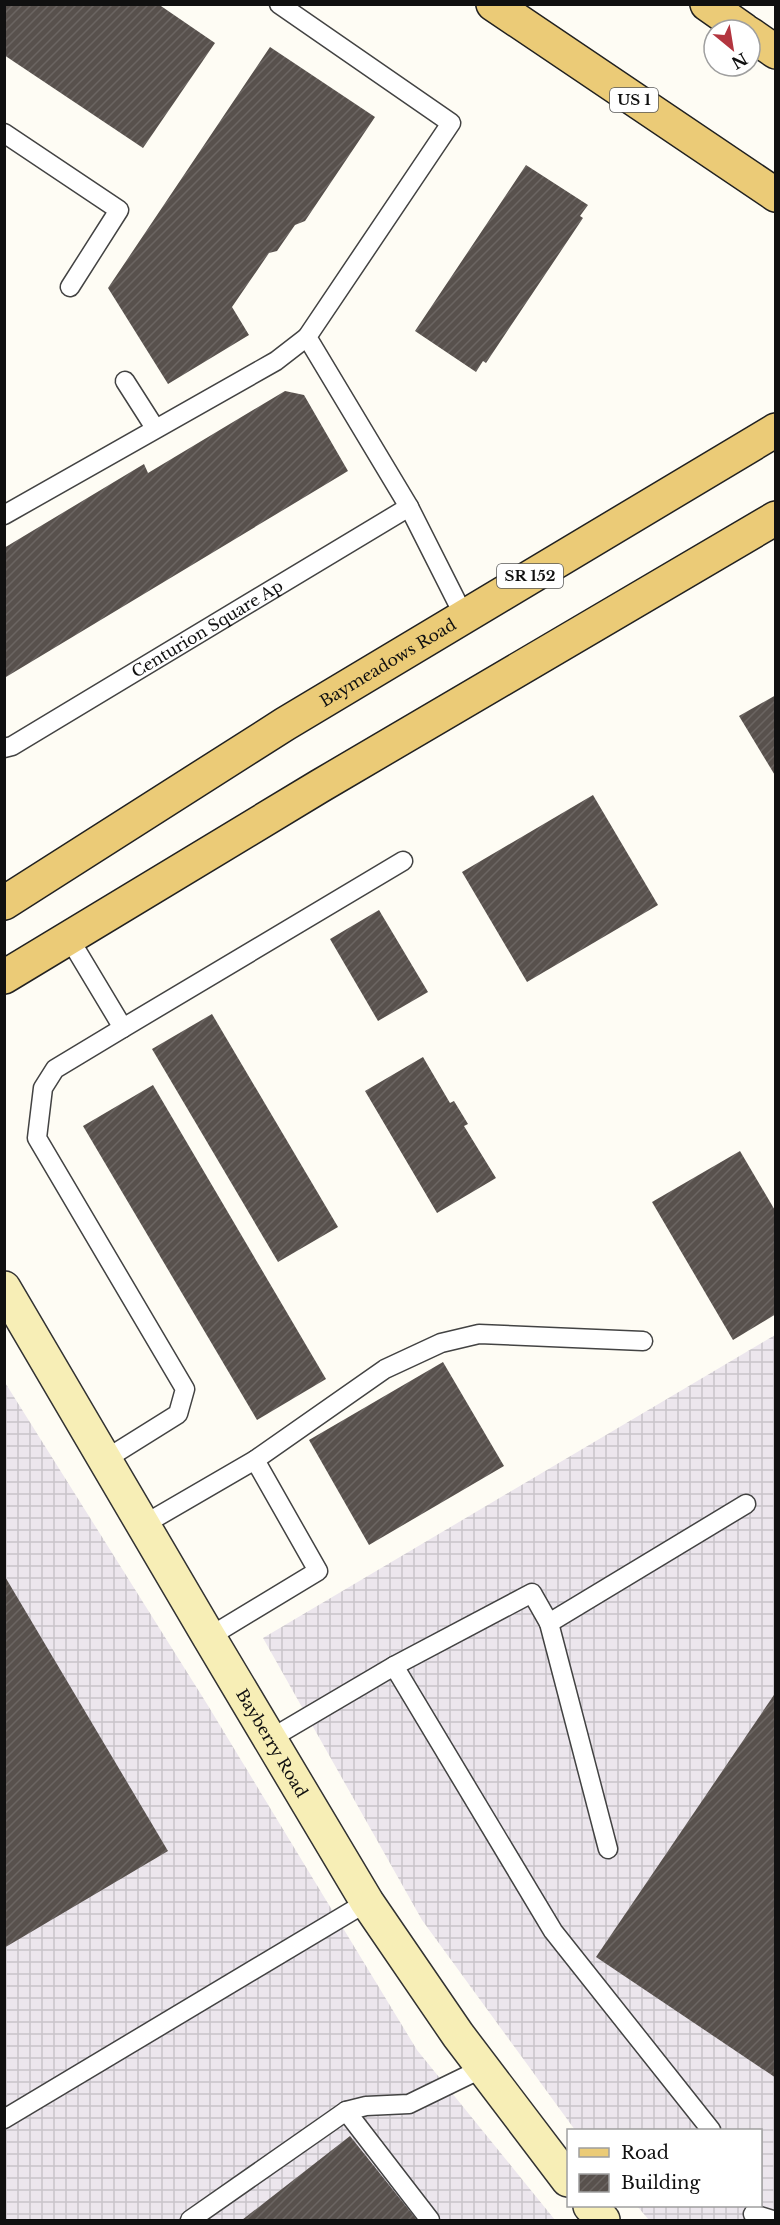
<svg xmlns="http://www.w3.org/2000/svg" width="780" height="2225" font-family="'Libre Baskerville',serif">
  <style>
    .industrial { fill: url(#industrial-grid) }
    .building { fill: url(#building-hatch) }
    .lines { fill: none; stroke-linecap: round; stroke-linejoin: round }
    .lane-casing { stroke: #434343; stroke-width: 21 }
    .secondary-casing { stroke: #323232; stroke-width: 36 }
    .primary-casing { stroke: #212121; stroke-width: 36 }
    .lane { stroke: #fff; stroke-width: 18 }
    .secondary { stroke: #f7eeb6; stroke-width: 33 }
    .primary { stroke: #ebcb77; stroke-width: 33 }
    .labels { text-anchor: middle; stroke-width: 6; stroke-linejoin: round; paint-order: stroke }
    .shield { fill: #fff; stroke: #585858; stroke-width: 1.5 }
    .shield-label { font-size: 15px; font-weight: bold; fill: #101010 }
    .street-label { font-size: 16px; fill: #101010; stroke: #fff }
  </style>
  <defs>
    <pattern id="industrial-grid" width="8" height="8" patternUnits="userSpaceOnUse" patternTransform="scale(1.5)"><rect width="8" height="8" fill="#ece6ed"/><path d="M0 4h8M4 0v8" fill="none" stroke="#c9c4ca"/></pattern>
    <pattern id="building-hatch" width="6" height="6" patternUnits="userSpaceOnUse" patternTransform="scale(1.5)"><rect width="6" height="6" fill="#58514d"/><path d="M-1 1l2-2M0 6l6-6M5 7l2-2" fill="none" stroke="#6b6562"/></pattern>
  </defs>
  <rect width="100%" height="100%" fill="#fefcf4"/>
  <!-- industrial -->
  <g class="industrial">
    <path d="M775 1335V2220H649L637 2206H760V2130H575L422 1920 263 1638Z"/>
    <path d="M4 1381 207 1704 417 2050 555 2220H5Z"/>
  </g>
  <!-- building -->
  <g class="building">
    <path d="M4 4H158L215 43 143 148 4 55Z"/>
    <path d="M270 47 375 117 305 221 295 225 277 251 269 253 232 307 249 335 168 384 108 288Z"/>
    <path d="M526 165 588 205 580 216 583 218 486 363 483 361 476 372 415 331Z"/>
    <path d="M285 391 304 395 348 471 6 677 4 548 144 464 148 473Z"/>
    <path d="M776 695V777L739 716Z"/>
    <path d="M593 795 658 905 527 982 462 872Z"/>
    <path d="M379 910 428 992 378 1021 330 939Z"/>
    <path d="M212 1014 338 1227 278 1262 152 1049Z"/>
    <path d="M423 1057 450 1103 454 1101 468 1124 464 1126 496 1178 437 1213 365 1091Z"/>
    <path d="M153 1085 326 1379 257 1420 83 1126Z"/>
    <path d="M740 1151 776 1212V1314L733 1340 652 1202Z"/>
    <path d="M443 1362 504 1466 369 1545 309 1440Z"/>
    <path d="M4 1575 168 1851 4 1948Z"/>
    <path d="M776 1692V2078L596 1957Z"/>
    <path d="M350 2136 417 2220H242Z"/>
  </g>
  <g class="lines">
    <!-- lane casing -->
    <g class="lane-casing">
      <g id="lane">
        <path d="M279 4 451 123 307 337 409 507 464 616"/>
        <path d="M4 133 119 210 70 287"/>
        <path d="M125 381 155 428"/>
        <path d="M4 515 276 361 307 337"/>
        <path id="s1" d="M4 748 12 746 409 507"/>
        <path d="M69 938 123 1028 403 861"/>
        <path d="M106 1459 178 1414 185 1389 37 1138 43 1088 55 1069 123 1028"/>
        <path d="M255 1460 385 1369 441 1343 479 1334 643 1341"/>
        <path d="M143 1525 255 1460 318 1571 209 1637"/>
        <path d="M549 1623 608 1849"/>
        <path d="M394 1666 532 1593 549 1623 746 1504"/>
        <path d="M270 1739 394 1666 553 1931 711 2130"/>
        <path d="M346 2111 430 2220"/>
        <path d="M4 2119 367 1902"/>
        <path d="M753 2214 773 2220"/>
        <path d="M190 2220 346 2111 366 2106 409 2104 483 2068"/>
      </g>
    </g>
    <!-- secondary casing -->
    <g class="secondary-casing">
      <g id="secondary">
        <path id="s2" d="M4 1288 209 1637 367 1902 458 2035 568 2180"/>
        <path d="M590 2206 603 2220"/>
      </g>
    </g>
    <!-- primary casing -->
    <g class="primary-casing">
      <g id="primary">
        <path d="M493 4 776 195"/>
        <path d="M707 4 744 30"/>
        <path d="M750 34 776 52"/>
        <path id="s3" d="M4 903 285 724 776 430"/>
        <path d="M4 977 320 786 776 518"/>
      </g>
    </g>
    <!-- lane -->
    <use href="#lane" class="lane"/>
    <!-- secondary -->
    <use href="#secondary" class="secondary"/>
    <!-- primary -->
    <use href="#primary" class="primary"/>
  </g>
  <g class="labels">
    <!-- shield labels -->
    <g class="shield">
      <rect x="610" y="88" width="48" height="24" rx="4.5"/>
      <rect x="497" y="564" width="66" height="24" rx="4.5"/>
    </g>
    <g class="shield-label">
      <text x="634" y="105">US 1</text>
      <text x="530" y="581">SR 152</text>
    </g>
    <!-- street labels -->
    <g class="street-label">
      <text dy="6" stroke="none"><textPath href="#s1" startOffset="236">Centurion Square Ap</textPath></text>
      <text dy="6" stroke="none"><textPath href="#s3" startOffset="453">Baymeadows Road</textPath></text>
      <text dy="6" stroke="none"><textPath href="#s2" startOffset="528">Bayberry Road</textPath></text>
    </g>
  </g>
  <!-- border -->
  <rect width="780" height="2225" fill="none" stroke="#101010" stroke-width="12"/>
  <!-- legend -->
  <rect x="567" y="2129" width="195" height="78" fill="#ffffff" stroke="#9f9f9f" stroke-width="1.5"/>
  <rect x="579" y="2148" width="30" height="9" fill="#ebcb77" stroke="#9f9f9f" stroke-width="1.5"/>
  <text x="621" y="2159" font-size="18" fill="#101010">Road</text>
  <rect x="579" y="2174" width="30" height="18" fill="url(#building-hatch)" stroke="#9f9f9f" stroke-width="1.5"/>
  <text x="621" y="2189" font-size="18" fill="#101010">Building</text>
  <!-- north arrow -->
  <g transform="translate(732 48) rotate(150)"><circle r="28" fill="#ffffff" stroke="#9f9f9f" stroke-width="1.5"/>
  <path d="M0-4.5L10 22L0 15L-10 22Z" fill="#b3353f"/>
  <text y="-9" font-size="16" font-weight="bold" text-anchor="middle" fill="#101010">N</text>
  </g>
</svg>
